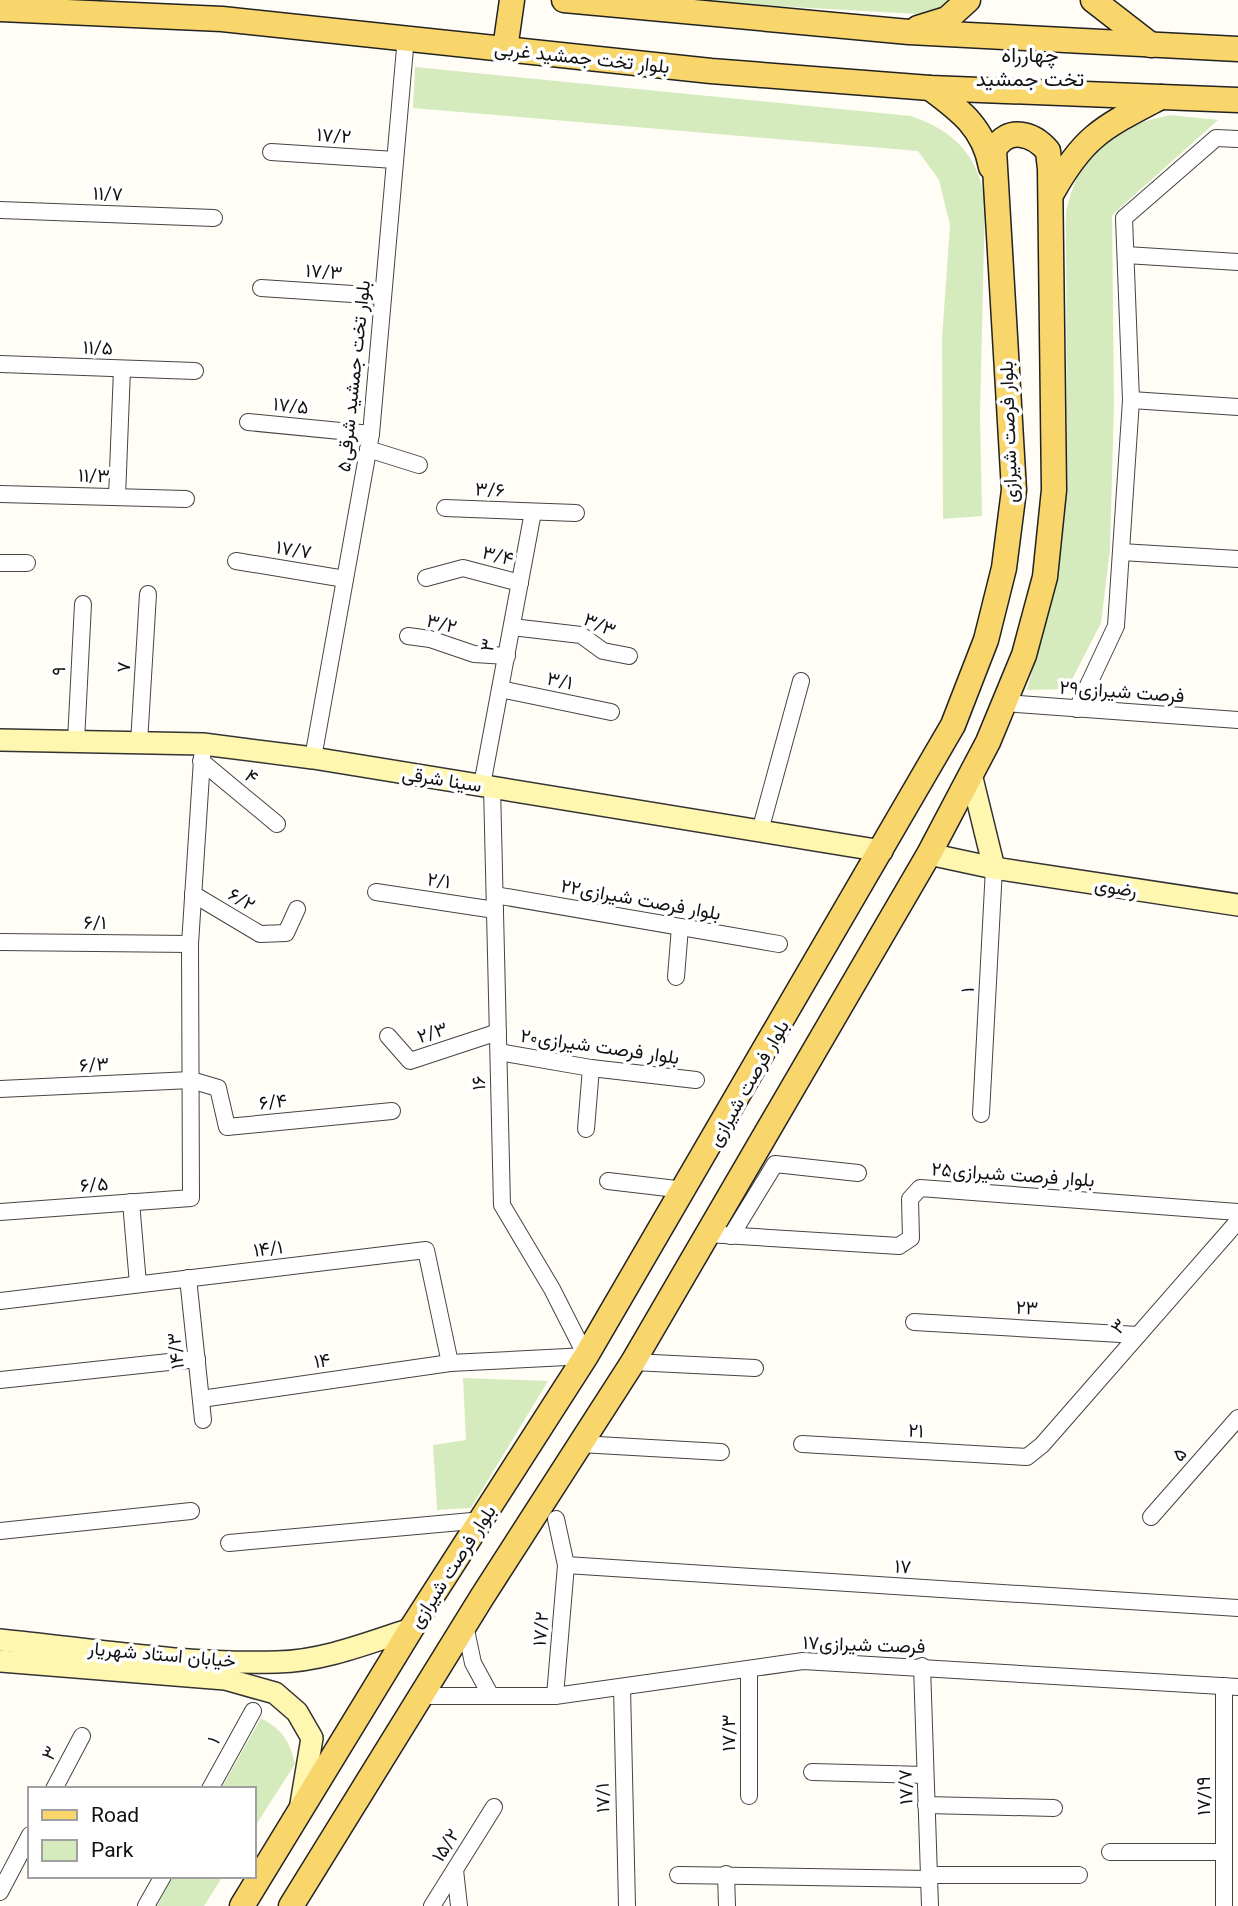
<svg xmlns="http://www.w3.org/2000/svg" width="1238" height="1906" font-family="Georgia,Vazirmatn,serif">
  <style>
    .green { fill: #d5ebbd }
    .lines { fill: none; stroke-linecap: round; stroke-linejoin: round }
    .street-casing { stroke: #444; stroke-width: 18 }
    .secondary-casing { stroke: #333; stroke-width: 24 }
    .primary-casing { stroke: #222; stroke-width: 27 }
    .street { stroke: #fff; stroke-width: 16 }
    .secondary { stroke: #fff6b0; stroke-width: 21 }
    .primary { stroke: #f9d66b; stroke-width: 24 }
    .labels { text-anchor: middle; stroke-width: 7; stroke-linejoin: round; paint-order: stroke }
    .street-label { font-size: 19px; fill: #111; stroke: #fff }
    .neighbourhood-label { font-size: 21px; fill: #111; stroke: #fff }
  </style>
  <rect width="100%" height="100%" fill="#fffdf5"/>
  <!-- green -->
  <g class="green">
    <path d="M672 0H953L946 6 917 14Z"/>
    <path d="M415 67 911 116C954 131 977 154 985 199L980 415 982 516 943 519 942 339 950 225 939 180 918 151 413 108Z"/>
    <path d="M1170 115 1218 120 1112 215 1114 404 1110 549 1101 623 1067 689 1027 690 1057 578 1067 490 1066 212C1082 148 1107 129 1170 115Z"/>
    <path d="M463 1378 548 1381 471 1508 437 1510 433 1445 466 1440Z"/>
    <path d="M261 1718C282 1730 289 1739 295 1764L254 1828V1789H221Z"/>
    <path d="M173 1876H223L204 1906H157Z"/>
  </g>
  <g class="lines">
    <!-- street casing -->
    <g class="street-casing">
      <g id="street">
        <path d="M271 152 395 160"/>
        <path d="M0 210 214 218"/>
        <path d="M1126 255 1238 262"/>
        <path d="M261 288 383 296"/>
        <path d="M0 364 195 371"/>
        <path d="M1131 400 1238 407"/>
        <path d="M248 422 371 434"/>
        <path d="M368 449 419 465"/>
        <path d="M0 494 186 499"/>
        <path d="M117 497 122 369"/>
        <path d="M445 508 576 513"/>
        <path d="M1121 552 1238 559"/>
        <path d="M236 561 345 579"/>
        <path d="M0 563H27"/>
        <path d="M426 578 463 568 520 583"/>
        <path d="M512 627 581 635 603 651 629 656"/>
        <path d="M408 636 430 639 474 654 507 656"/>
        <path d="M500 689 611 712"/>
        <path d="M1004 703 1238 720"/>
        <path d="M1077 709 1116 626 1131 400 1124 218 1216 138 1238 139"/>
        <path d="M76 741 83 604"/>
        <path d="M139 743 148 594"/>
        <path d="M313 758 371 434 406 37"/>
        <path d="M201 761 277 824"/>
        <path d="M482 785 533 512"/>
        <path d="M760 831 801 681"/>
        <path d="M376 892 495 910"/>
        <path d="M193 894 260 934 286 933 297 909"/>
        <path d="M495 895 779 944"/>
        <path d="M0 942 190 944"/>
        <path d="M676 977 680 927"/>
        <path d="M388 1036 410 1061 498 1032"/>
        <path d="M499 1052 591 1068 696 1080"/>
        <path d="M0 1089 191 1080 218 1088 227 1127 392 1111"/>
        <path d="M981 1114 994 868"/>
        <path d="M586 1129 591 1068"/>
        <path d="M608 1181 685 1190"/>
        <path d="M131 1202 138 1284"/>
        <path d="M0 1212 191 1198 190 944 203 744"/>
        <path d="M707 1234 899 1246 911 1238 910 1199 920 1188 1238 1212"/>
        <path d="M731 1236 775 1164 858 1173"/>
        <path d="M188 1278 203 1420"/>
        <path d="M0 1301 426 1250 450 1363"/>
        <path d="M914 1322 1138 1335"/>
        <path d="M633 1362 755 1368"/>
        <path d="M0 1380 197 1359"/>
        <path d="M201 1399 450 1363 586 1356 552 1289 502 1205 492 787"/>
        <path d="M580 1444 721 1452"/>
        <path d="M802 1444 1027 1457 1042 1445 1238 1221"/>
        <path d="M1151 1517 1238 1418"/>
        <path d="M0 1531 191 1511"/>
        <path d="M229 1543 483 1520"/>
        <path d="M566 1565 1238 1608"/>
        <path d="M465 1625 473 1663 491 1696"/>
        <path d="M922 1666 930 1906"/>
        <path d="M622 1688 627 1906"/>
        <path d="M421 1696H555L803 1661 1238 1687"/>
        <path d="M555 1696 566 1565 556 1519"/>
        <path d="M812 1772 925 1775"/>
        <path d="M54 1789 82 1736"/>
        <path d="M210 1789 253 1711"/>
        <path d="M749 1796V1669"/>
        <path d="M926 1805 1054 1808"/>
        <path d="M1110 1852H1224"/>
        <path d="M455 1870 459 1906"/>
        <path d="M726 1874 727 1906"/>
        <path d="M678 1875 929 1879"/>
        <path d="M928 1875H1079"/>
        <path d="M0 1892 30 1835"/>
        <path d="M146 1906 163 1876"/>
        <path d="M432 1906 494 1807"/>
        <path d="M1224 1906V1686"/>
      </g>
    </g>
    <!-- secondary casing -->
    <g class="secondary-casing">
      <g id="secondary">
        <path d="M0 740 203 744 313 758 882 851"/>
        <path d="M929 854 994 868 971 774"/>
        <path d="M994 868 1238 905"/>
        <path d="M0 1640C91 1649 185 1665 277 1662 323 1661 368 1643 411 1629"/>
        <path d="M0 1661 225 1679 275 1693 297 1712 312 1738 301 1804"/>
      </g>
    </g>
    <!-- primary casing -->
    <g class="primary-casing">
      <g id="primary">
        <path d="M564 0 909 32 1238 49"/>
        <path d="M1093 0 1151 45"/>
        <path d="M0 9 222 19 711 71 930 88 1238 100"/>
        <path d="M918 28 947 19 968 0"/>
        <path d="M505 49 512 0"/>
        <path d="M930 88C960 110 984 128 991 167"/>
        <path d="M1052 193C1084 135 1104 127 1161 97"/>
        <path d="M242 1906 411 1629 586 1356 953 725 986 640 1004 568 1014 490 994 150C1007 126 1033 133 1048 151L1050 169 1054 490 1045 577 1024 655 988 742 929 854 633 1362 482 1597 291 1906"/>
      </g>
    </g>
    <!-- street -->
    <use href="#street" class="street"/>
    <!-- secondary -->
    <use href="#secondary" class="secondary"/>
    <!-- primary -->
    <use href="#primary" class="primary"/>
  </g>
  <g class="labels">
    <!-- street labels -->
    <g class="street-label">
      <text transform="translate(582 57) rotate(6)" y="7">بلوار تخت جمشید غربی</text>
      <text transform="translate(334 135) rotate(4)" y="7">۱۷/۲</text>
      <text transform="translate(108 193) rotate(2)" y="7">۱۱/۷</text>
      <text transform="translate(324 271) rotate(4)" y="7">۱۷/۳</text>
      <text transform="translate(98 347) rotate(2)" y="7">۱۱/۵</text>
      <text transform="translate(353 376) rotate(-84)" y="7">بلوار تخت جمشید شرقی۵</text>
      <text transform="translate(291 405) rotate(6)" y="7">۱۷/۵</text>
      <text transform="translate(1008 432) rotate(-92)" y="7">بلوار فرصت شیرازی</text>
      <text transform="translate(94 475) rotate(2)" y="7">۱۱/۳</text>
      <text transform="translate(490 489) rotate(3)" y="7">۳/۶</text>
      <text transform="translate(294 549) rotate(9)" y="7">۱۷/۷</text>
      <text transform="translate(498 555) rotate(14)" y="7">۳/۴</text>
      <text transform="translate(442 623) rotate(14)" y="7">۳/۲</text>
      <text transform="translate(600 624) rotate(23)" y="7">۳/۳</text>
      <text transform="translate(487 645) rotate(-80)" y="7">۳</text>
      <text transform="translate(123 667) rotate(-87)" y="7">۷</text>
      <text transform="translate(58 671) rotate(-87)" y="7">۹</text>
      <text transform="translate(560 680) rotate(12)" y="7">۳/۱</text>
      <text transform="translate(1122 691) rotate(4)" y="7">فرصت شیرازی۲۹</text>
      <text transform="translate(252 776) rotate(40)" y="7">۴</text>
      <text transform="translate(442 779) rotate(9)" y="7">سینا شرقی</text>
      <text transform="translate(439 880) rotate(8)" y="7">۲/۱</text>
      <text transform="translate(1116 887) rotate(9)" y="7">رضوی</text>
      <text transform="translate(242 899) rotate(31)" y="7">۶/۲</text>
      <text transform="translate(641 899) rotate(10)" y="7">بلوار فرصت شیرازی۲۲</text>
      <text transform="translate(95 922) rotate(1)" y="7">۶/۱</text>
      <text transform="translate(967 990) rotate(-87)" y="7">۱</text>
      <text transform="translate(432 1032) rotate(-18)" y="7">۲/۳</text>
      <text transform="translate(600 1046) rotate(8)" y="7">بلوار فرصت شیرازی۲۰</text>
      <text transform="translate(94 1064) rotate(-3)" y="7">۶/۳</text>
      <text transform="translate(478 1083) rotate(-91)" y="7">۱۶</text>
      <text transform="translate(748 1083) rotate(-60)" y="7">بلوار فرصت شیرازی</text>
      <text transform="translate(273 1101) rotate(-6)" y="7">۶/۴</text>
      <text transform="translate(1013 1174) rotate(4)" y="7">بلوار فرصت شیرازی۲۵</text>
      <text transform="translate(94 1184) rotate(-4)" y="7">۶/۵</text>
      <text transform="translate(268 1248) rotate(-7)" y="7">۱۴/۱</text>
      <text transform="translate(1027 1307) rotate(3)" y="7">۲۳</text>
      <text transform="translate(1118 1326) rotate(-49)" y="7">۳</text>
      <text transform="translate(175 1351) rotate(-96)" y="7">۱۴/۳</text>
      <text transform="translate(322 1360) rotate(-8)" y="7">۱۴</text>
      <text transform="translate(916 1430) rotate(4)" y="7">۲۱</text>
      <text transform="translate(1179 1454) rotate(-49)" y="7">۵</text>
      <text transform="translate(452 1566) rotate(-57)" y="7">بلوار فرصت شیرازی</text>
      <text transform="translate(903 1566) rotate(4)" y="7">۱۷</text>
      <text transform="translate(540 1629) rotate(-85)" y="7">۱۷/۲</text>
      <text transform="translate(864 1644) rotate(2)" y="7">۱۷فرصت شیرازی</text>
      <text transform="translate(162 1654) rotate(5)" y="7">خیابان استاد شهریار</text>
      <text transform="translate(728 1733) rotate(-90)" y="7">۱۷/۳</text>
      <text transform="translate(213 1740) rotate(-61)" y="7">۱</text>
      <text transform="translate(49 1753) rotate(-62)" y="7">۳</text>
      <text transform="translate(905 1787) rotate(-92)" y="7">۱۷/۷</text>
      <text transform="translate(1203 1796) rotate(-90)" y="7">۱۷/۱۹</text>
      <text transform="translate(602 1798) rotate(-91)" y="7">۱۷/۱</text>
      <text transform="translate(445 1845) rotate(-58)" y="7">۱۵/۲</text>
    </g>
    <!-- neighbourhood labels -->
    <g class="neighbourhood-label">
      <text x="1030" y="62">چهارراه<tspan x="1030" dy="24">تخت جمشید</tspan></text>
    </g>
  </g>
  <!-- legend -->
  <rect x="28" y="1787" width="228" height="91" fill="#ffffff" stroke="#a0a0a0" stroke-width="2"/>
  <rect x="42" y="1810" width="35" height="10" fill="#f9d66b" stroke="#a0a0a0" stroke-width="2"/>
  <text x="91" y="1822" font-size="21" fill="#111111">Road</text>
  <rect x="42" y="1840" width="35" height="21" fill="#d5ebbd" stroke="#a0a0a0" stroke-width="2"/>
  <text x="91" y="1857" font-size="21" fill="#111111">Park</text>
</svg>
